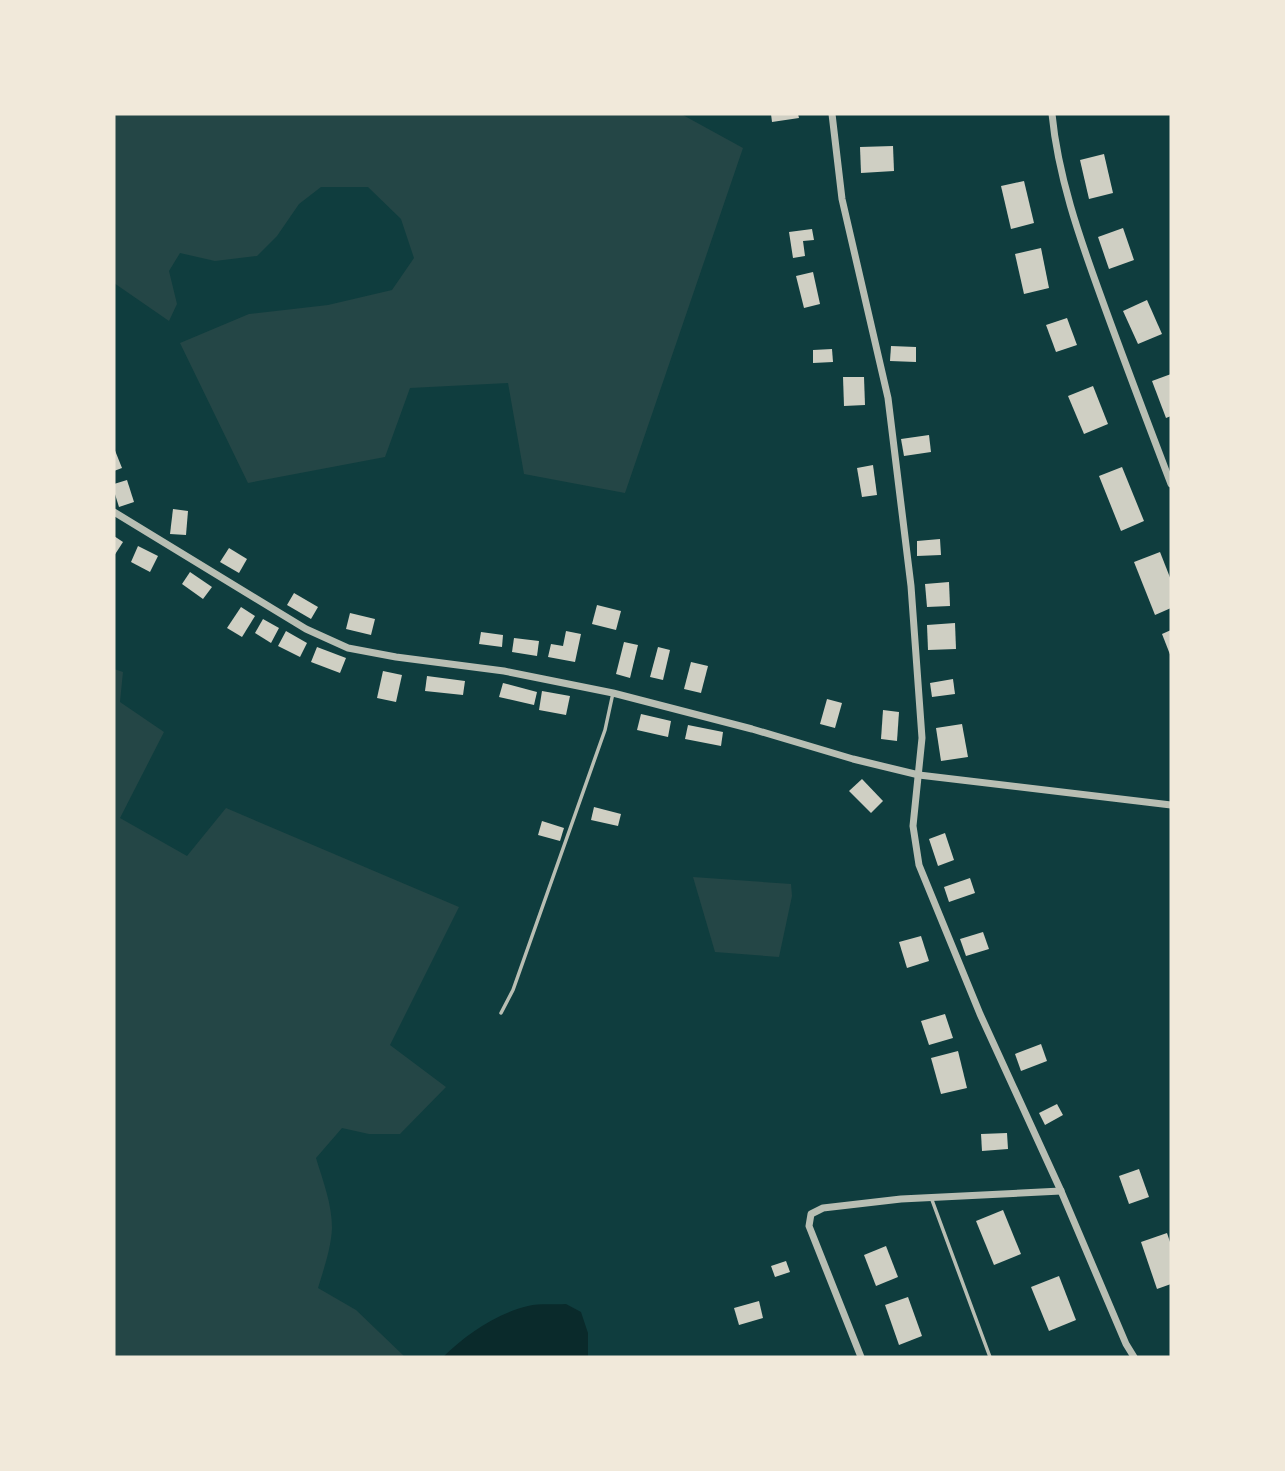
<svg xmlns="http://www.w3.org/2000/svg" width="1285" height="1471" font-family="Merriweather,serif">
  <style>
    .green { fill: #244646 }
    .water { fill: #0a2a2b }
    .building { fill: #cfcfc3 }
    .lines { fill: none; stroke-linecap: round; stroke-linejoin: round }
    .service { stroke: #b8beb3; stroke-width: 3.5 }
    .minor { stroke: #b8beb3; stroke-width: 7 }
  </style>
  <rect width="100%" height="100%" fill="#0f3d3e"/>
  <!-- green -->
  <g class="green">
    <path d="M114 114H681L743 148 625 493 524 474 508 383 410 388 385 457 248 483 180 343 249 314 328 305 392 290 414 258 401 219 368 187H321L299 204 277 236 257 256 215 261 180 253 169 271 177 304 169 321 114 283Z"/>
    <path d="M114 669 123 672 120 702 164 732 120 818 187 856 226 808 459 907 390 1045 446 1087 400 1134H369L342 1128 316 1158C323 1181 332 1204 332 1228 331 1249 324 1268 318 1288L356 1310 405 1357H114Z"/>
    <path d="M693 877 791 884 792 896 779 957 715 952Z"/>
  </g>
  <!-- water -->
  <path class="water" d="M566 1304 581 1312 588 1333V1357H443C465 1335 497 1313 528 1306 540 1303 554 1305 566 1304Z"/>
  <!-- building -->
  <g class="building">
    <path d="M771 114H798L799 118 772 122Z"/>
    <path d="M893 146 894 171 861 173 860 147Z"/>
    <path d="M1104 154 1113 193 1089 199 1080 160Z"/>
    <path d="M1024 181 1034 223 1011 229 1001 186Z"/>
    <path d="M1123 228 1134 260 1109 269 1098 237Z"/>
    <path d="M812 229 814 240 803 241 805 256 793 258 789 232Z"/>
    <path d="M1041 248 1049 288 1024 294 1015 254Z"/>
    <path d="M813 272 820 304 804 308 796 276Z"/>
    <path d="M1147 300 1162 334 1138 344 1123 311Z"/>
    <path d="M1067 318 1077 345 1056 352 1046 325Z"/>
    <path d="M891 346 916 347V362L890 361Z"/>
    <path d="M832 349 833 362 813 363V350Z"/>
    <path d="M1171 374V416L1166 418 1152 381Z"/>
    <path d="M843 377H864L865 405 844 406Z"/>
    <path d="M1093 386 1108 424 1084 434 1068 396Z"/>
    <path d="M929 435 931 452 904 456 901 439Z"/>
    <path d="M114 448 122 468 114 471Z"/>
    <path d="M873 465 877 495 862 497 857 468Z"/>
    <path d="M1122 467 1144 521 1121 531 1099 476Z"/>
    <path d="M127 480 134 502 119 507 114 491V484Z"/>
    <path d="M173 509 188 511 186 535 170 534Z"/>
    <path d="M114 536 123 542 114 556Z"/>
    <path d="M940 539 941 555 917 556V541Z"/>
    <path d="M138 546 158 556 150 572 131 562Z"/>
    <path d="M229 548 247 559 239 573 220 562Z"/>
    <path d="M1160 552 1171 580V608L1155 615 1134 562Z"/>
    <path d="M190 572 212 587 203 599 182 584Z"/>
    <path d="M949 582 950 606 927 607 925 584Z"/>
    <path d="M294 593 318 607 311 619 287 605Z"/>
    <path d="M597 605 621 611 616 630 592 624Z"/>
    <path d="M241 607 255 616 242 637 227 628Z"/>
    <path d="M350 613 375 619 371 635 346 629Z"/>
    <path d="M263 619 279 628 271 643 255 633Z"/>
    <path d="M955 623 956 649 928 650 927 625Z"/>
    <path d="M1171 630V657L1162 634Z"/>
    <path d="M286 631 307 643 300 657 278 646Z"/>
    <path d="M566 631 581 634 575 662 548 657 551 644 563 646Z"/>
    <path d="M481 632 503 635 502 647 479 644Z"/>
    <path d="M514 638 539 641 537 656 512 652Z"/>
    <path d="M624 642 638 645 630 678 616 674Z"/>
    <path d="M317 647 346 658 340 673 311 662Z"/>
    <path d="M658 647 670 650 663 680 650 677Z"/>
    <path d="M691 662 708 666 701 693 684 689Z"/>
    <path d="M383 671 402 675 396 702 377 698Z"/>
    <path d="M427 676 465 681 463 695 425 691Z"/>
    <path d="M953 679 955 694 932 697 930 683Z"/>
    <path d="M503 683 537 692 534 705 499 697Z"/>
    <path d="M542 691 570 696 566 715 539 710Z"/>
    <path d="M827 699 842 703 835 728 820 724Z"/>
    <path d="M883 710 899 712 897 741 881 739Z"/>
    <path d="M641 714 671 721 668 737 637 730Z"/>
    <path d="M962 724 968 757 941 761 936 728Z"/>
    <path d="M688 725 723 732 721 746 685 739Z"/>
    <path d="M862 779 883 801 871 813 849 791Z"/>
    <path d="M594 807 621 814 618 826 591 820Z"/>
    <path d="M542 821 564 828 560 841 538 835Z"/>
    <path d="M945 833 954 860 938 866 929 839Z"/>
    <path d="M970 878 975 893 949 902 944 887Z"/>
    <path d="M983 932 989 949 966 956 960 939Z"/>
    <path d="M921 936 929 961 907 968 899 942Z"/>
    <path d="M945 1014 953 1038 929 1045 921 1021Z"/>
    <path d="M1041 1044 1047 1061 1021 1071 1015 1054Z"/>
    <path d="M958 1051 967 1088 941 1094 931 1058Z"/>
    <path d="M1057 1104 1063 1115 1045 1125 1039 1113Z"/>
    <path d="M1007 1133 1008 1149 982 1151 981 1134Z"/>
    <path d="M1139 1169 1149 1197 1129 1204 1119 1176Z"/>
    <path d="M1003 1210 1021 1254 994 1265 976 1221Z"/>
    <path d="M1167 1233 1171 1245V1284L1157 1289 1141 1242Z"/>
    <path d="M886 1246 898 1277 876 1286 864 1255Z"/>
    <path d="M786 1261 790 1272 775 1277 771 1266Z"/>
    <path d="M1059 1276 1076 1320 1049 1331 1031 1287Z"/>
    <path d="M908 1297 922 1336 899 1345 885 1305Z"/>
    <path d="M759 1301 763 1318 739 1325 734 1308Z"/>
  </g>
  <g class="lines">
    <!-- service -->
    <g class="service">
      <path d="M501 1013 513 990 605 730 613 693"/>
      <path d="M932 1200 990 1357"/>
    </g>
    <!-- minor -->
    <g class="minor">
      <path d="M832 114 842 199 888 398 911 586 922 738 913 826 919 865 980 1014 1061 1191 1126 1344 1134 1357"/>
      <path d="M1052 114C1058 176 1079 236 1100 294 1123 358 1147 421 1171 484"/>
      <path d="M114 512 306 629 348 648 396 657 504 671 613 693 752 729 853 759 919 775 1171 805"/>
      <path d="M861 1357 809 1226 811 1214 823 1208 901 1199 1061 1191"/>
    </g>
  </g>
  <!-- border -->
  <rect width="1285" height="1471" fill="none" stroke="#f1e9da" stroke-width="231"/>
</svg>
